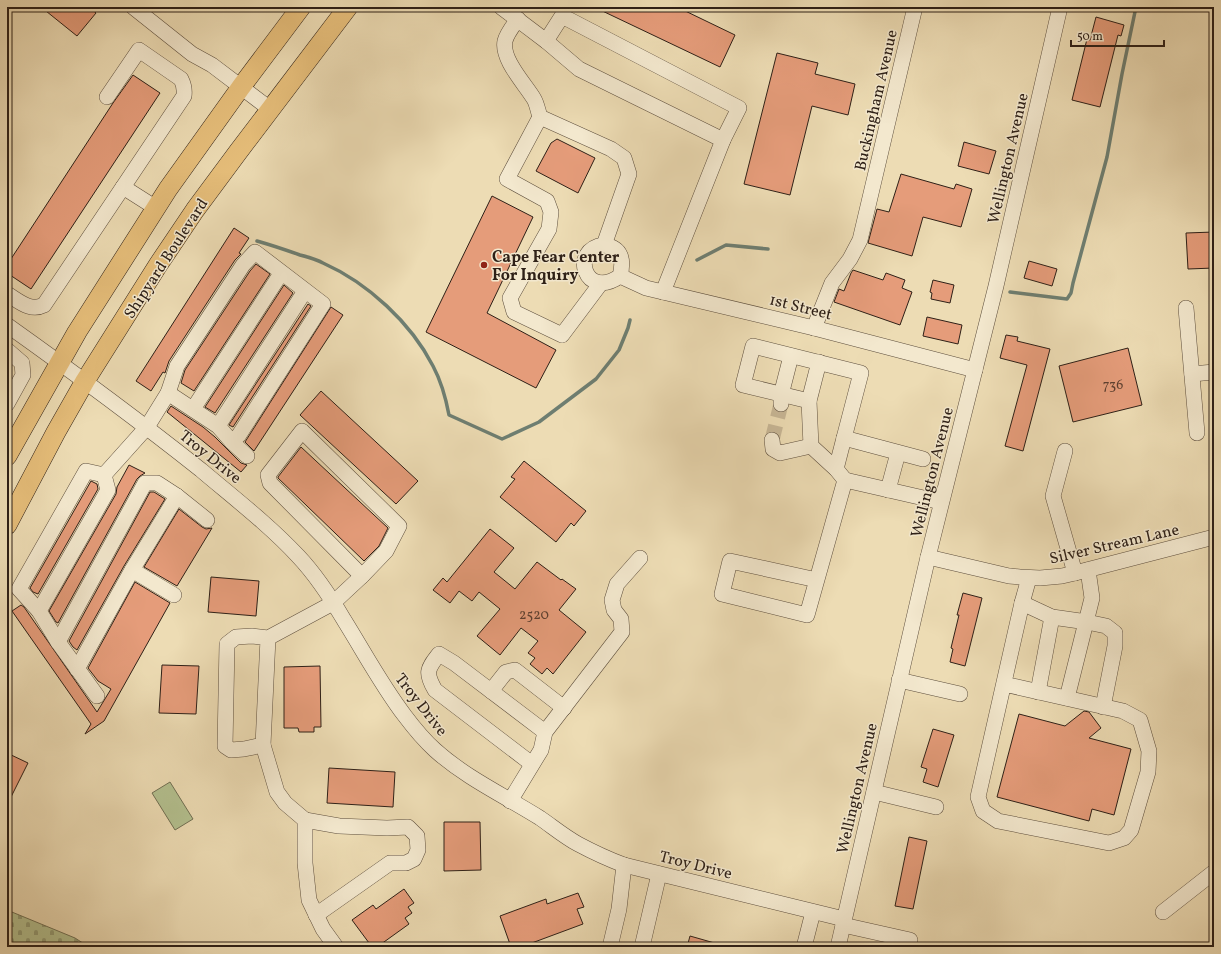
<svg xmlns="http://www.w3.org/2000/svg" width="1221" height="954" font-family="Vollkorn,serif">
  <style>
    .cemetery { fill: url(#cemetery-stones); stroke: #717054 }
    .pitch { fill: #b4c190; stroke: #717054 }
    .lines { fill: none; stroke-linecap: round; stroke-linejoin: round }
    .stream { stroke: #6e7e71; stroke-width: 3.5 }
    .building { fill: #e59c7a; stroke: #2e2017 }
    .minor-tunnel { stroke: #c7b695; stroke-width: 15; stroke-dasharray: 15 8; stroke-linecap: butt }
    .minor-casing { stroke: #5e4f3e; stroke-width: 16 }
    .major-casing { stroke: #2e2017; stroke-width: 20 }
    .minor { stroke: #f3e8ce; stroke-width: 15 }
    .major { stroke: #e6be7a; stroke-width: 19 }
    .poi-dot { fill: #8f2418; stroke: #f3e8ce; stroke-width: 1.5 }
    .labels { text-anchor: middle; stroke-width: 3; stroke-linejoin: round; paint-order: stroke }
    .number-label { font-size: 14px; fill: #5c3f30 }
    .street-label { font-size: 16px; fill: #2e2017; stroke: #f3e8ce }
    .poi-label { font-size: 16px; font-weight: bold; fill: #2e2017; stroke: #f3e8ce; text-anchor: start }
  </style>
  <defs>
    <pattern id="cemetery-stones" width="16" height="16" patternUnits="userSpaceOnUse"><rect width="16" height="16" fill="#b4c190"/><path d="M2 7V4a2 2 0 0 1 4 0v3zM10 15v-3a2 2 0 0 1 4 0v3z" fill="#939c75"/></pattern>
  </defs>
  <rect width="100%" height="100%" fill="#eddcb4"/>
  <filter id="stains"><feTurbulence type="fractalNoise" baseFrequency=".005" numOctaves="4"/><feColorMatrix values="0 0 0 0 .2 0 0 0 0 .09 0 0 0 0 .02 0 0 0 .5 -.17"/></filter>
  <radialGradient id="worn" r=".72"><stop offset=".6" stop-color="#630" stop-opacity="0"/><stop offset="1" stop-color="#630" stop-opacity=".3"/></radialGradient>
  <!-- cemetery -->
  <path class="cemetery" d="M7 910 75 938 89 947H7Z"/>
  <!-- pitch -->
  <path class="pitch" d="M170 782 193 819 175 830 152 793Z"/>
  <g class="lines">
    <!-- stream -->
    <g class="stream">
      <path d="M257 241C271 245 286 250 300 255 308 257 316 259 323 263 368 283 411 323 433 366 441 381 446 399 449 415L502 439 539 422 596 379 619 350 628 328 630 320"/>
      <path d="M697 260 726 245 768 249"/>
      <path d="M1010 292 1067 299 1071 293 1073 283 1107 157 1122 74 1136 7"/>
    </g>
  </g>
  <!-- building -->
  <g class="building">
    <path d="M41 7H89L96 13 77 36Z"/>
    <path d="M594 7H677L735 35 720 67Z"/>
    <path d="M1096 17 1124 25 1121 36 1118 35 1100 107 1072 100 1087 39 1090 40Z"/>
    <path d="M777 53 818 63 815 74 855 84 848 115 812 106 790 195 744 184Z"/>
    <path d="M133 75 160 93 31 289 7 273V265L113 103Z"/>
    <path d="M557 139 595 158 578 193 536 171 551 143Z"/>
    <path d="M964 142 996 151 989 174 958 166Z"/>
    <path d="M901 174 954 189 956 184 972 189 961 227 923 217 912 256 868 243 877 209 889 212Z"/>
    <path d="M492 196 533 217 487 313 556 350 536 388 426 332Z"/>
    <path d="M234 228 249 238 239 253 241 254 235 260 169 361 165 373 163 372 151 391 136 381Z"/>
    <path d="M1214 232V268L1188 269 1186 233Z"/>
    <path d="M1029 261 1057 269 1052 286 1024 278Z"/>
    <path d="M256 264 270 274 194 391 181 383 185 370 250 271Z"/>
    <path d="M853 270 883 280 886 273 905 280 902 288 912 292 900 325 834 302 839 289 844 291 851 273Z"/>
    <path d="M933 280 954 285 950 303 931 299 932 293 930 292Z"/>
    <path d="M284 285 293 293 215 413 205 407Z"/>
    <path d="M308 304 311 306 233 427 229 425Z"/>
    <path d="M331 307 343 315 254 451 245 442Z"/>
    <path d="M927 317 962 325 958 344 923 336Z"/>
    <path d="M1006 335 1018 337 1017 341 1050 349 1023 451 1005 446 1027 365 1000 358Z"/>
    <path d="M1128 348 1142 405 1073 422 1059 366Z"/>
    <path d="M321 391 418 481 396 504 300 415Z"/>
    <path d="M171 406 203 427 215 437 241 463 247 465 241 472 167 412Z"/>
    <path d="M301 447 388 528 379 546 364 561 278 478V477Z"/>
    <path d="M524 461 586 511 574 526 571 523 556 542 500 497 515 479 511 477Z"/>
    <path d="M129 465 145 473 140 476 137 479 58 623 56 622 49 611 116 494 117 487Z"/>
    <path d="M91 481 97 484 98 489 38 594 33 592 30 588Z"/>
    <path d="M150 492H154L165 499 124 566 77 650 73 647 69 641Z"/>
    <path d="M179 509 202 527 206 529 212 528 177 586 144 567Z"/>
    <path d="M490 529 514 548 494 572 515 589 537 562 561 580 562 579 576 589 559 610 586 632 553 674 547 668 542 674 530 664 535 658 528 653 538 641 521 628 500 655 477 636 500 609 479 592 472 601 459 591 450 603 433 590 443 578 447 582Z"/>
    <path d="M211 577 259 581 256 616 208 612Z"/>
    <path d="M135 582 170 603 104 721 85 734 91 724 12 611 21 605 24 607 97 712 111 689 98 681 88 668Z"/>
    <path d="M963 593 982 598 965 666 950 662 953 649 951 648 959 615H957Z"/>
    <path d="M162 665 199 666 196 714 159 713Z"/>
    <path d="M320 666 321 727H314V732H299L298 728H284V667Z"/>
    <path d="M1084 711 1089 712 1101 728 1089 738 1131 749 1114 815 1092 809 1089 821 997 797 1019 714 1065 726Z"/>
    <path d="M933 729 954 735 938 787 923 782 927 769 921 767Z"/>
    <path d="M7 753 28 763 7 805Z"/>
    <path d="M329 768 395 772 393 807 327 803Z"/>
    <path d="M444 822H480L481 870 444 871Z"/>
    <path d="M909 837 927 841 913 909 895 906Z"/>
    <path d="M404 889 414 903 408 907 412 913 405 918 409 924 377 947H372L352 920 373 905 376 909Z"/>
    <path d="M578 893 584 907 577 909 583 924 521 947H511L500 916 546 899 547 904Z"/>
    <path d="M690 936 718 944 717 947H687Z"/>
  </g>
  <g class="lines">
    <!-- minor-tunnel -->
    <path class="minor-tunnel" d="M772 440 781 404"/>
    <!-- minor casing -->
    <g class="minor-casing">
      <g id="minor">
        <path d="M133 7 192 54 212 65 270 109"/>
        <path d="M501 7 546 41 579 69 723 140 663 292"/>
        <path d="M518 19C513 26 507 33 505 41 501 59 525 84 534 99 537 104 538 111 540 117"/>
        <path d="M546 41 562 16 739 108 723 140"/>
        <path d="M123 187 156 208"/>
        <path d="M604 245C622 248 624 260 620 276 585 301 569 249 604 245Z"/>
        <path d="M620 276 646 288 814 328 975 370"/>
        <path d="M601 283 562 335 514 312 510 298 549 229 551 212 547 201 507 179 540 117 611 149 624 158 629 174 604 245"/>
        <path d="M7 294C19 301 30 312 44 305L184 96C185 89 184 85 181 79L139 50 107 97"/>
        <path d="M1186 308 1197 433"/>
        <path d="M7 325C73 372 138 420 201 470 234 498 268 524 298 556 316 575 331 598 344 620 364 652 382 686 405 716 414 728 424 740 435 750 466 778 505 796 540 818 553 827 565 837 578 844 593 852 608 859 624 865L844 919"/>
        <path d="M814 328 832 283 850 259 860 240 915 7"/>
        <path d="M7 350 22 363 23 375 7 404"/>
        <path d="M1192 374 1214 372"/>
        <path d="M168 393 218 426 232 442 247 456"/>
        <path d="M809 401 819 362"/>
        <path d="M781 404V395L791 356"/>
        <path d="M193 409 278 278 283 275"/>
        <path d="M218 426 305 291"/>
        <path d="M302 431 399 526 386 551 362 576 270 483 268 475Z"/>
        <path d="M772 440 773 449 780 453 811 446"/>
        <path d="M1065 451 1053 496 1075 573"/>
        <path d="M836 469 844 438"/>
        <path d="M845 480 941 502"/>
        <path d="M888 490 898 453"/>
        <path d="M928 557 1009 576 1020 577 1040 578 1062 576 1075 573 1214 537"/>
        <path d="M132 570 174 595"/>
        <path d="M817 580 730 561 722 594 807 615 845 480 836 469 811 446 809 401 743 385 753 346 861 373 844 438 923 459"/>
        <path d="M1022 603 1052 617 1087 622 1106 626 1115 633V646L1103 707"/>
        <path d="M39 611 19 589 86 471 104 475 147 427 168 393 177 366 243 265 255 252 323 304 239 435 232 442"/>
        <path d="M268 638 263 745 244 749 231 750 225 746 227 644 236 637 252 636 268 638 333 603 362 576"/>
        <path d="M58 642 145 483H157L177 496 207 520"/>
        <path d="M77 669 132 570 177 496"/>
        <path d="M899 680 960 694"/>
        <path d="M1004 684 1123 711 1140 720 1149 751 1148 772 1131 830 1124 838 1109 843 998 821 983 811 978 797 1022 603 1029 578"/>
        <path d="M491 691 506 672 515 670 564 708"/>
        <path d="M1038 692 1052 617"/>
        <path d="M97 696 58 642 39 611 108 490 104 475"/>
        <path d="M1067 698 1092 598 1088 570"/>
        <path d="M263 745 277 792 285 803 305 820V863L309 900 323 929 336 947"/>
        <path d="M532 764 435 690C425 673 427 669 439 654L454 663 545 732"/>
        <path d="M874 792 936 807"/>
        <path d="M510 801 541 750 545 732 622 632 621 619 614 610 612 600 617 584 640 558"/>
        <path d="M305 820 339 826 387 828 408 827 417 836 418 850 414 859 406 863H390L316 915"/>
        <path d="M1163 912 1214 872"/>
        <path d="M843 925 910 940"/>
        <path d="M610 947 619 909 624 865"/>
        <path d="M642 947 659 874"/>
        <path d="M804 947 813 912"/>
        <path d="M838 947 928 557 996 286 1060 7"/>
      </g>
    </g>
    <!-- major casing -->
    <g class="major-casing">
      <g id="major">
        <path d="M7 456 77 332 168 189 241 87 301 7"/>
        <path d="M7 525 56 432 85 381 158 265 195 210 238 152 348 7"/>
      </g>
    </g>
    <!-- minor -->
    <use href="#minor" class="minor"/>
    <!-- major -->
    <use href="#major" class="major"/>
  </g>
  <!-- markers -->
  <circle class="poi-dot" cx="484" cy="265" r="4"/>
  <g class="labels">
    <!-- number labels -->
    <g class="number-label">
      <text x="1113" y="389">736</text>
      <text x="534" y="619">2520</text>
    </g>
    <!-- street labels -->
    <g class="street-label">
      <text transform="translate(875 100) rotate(-77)" y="6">Buckingham Avenue</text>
      <text transform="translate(1007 158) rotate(-77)" y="6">Wellington Avenue</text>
      <text transform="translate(165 258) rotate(-57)" y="6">Shipyard Boulevard</text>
      <text transform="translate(801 306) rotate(14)" y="6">1st Street</text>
      <text transform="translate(211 456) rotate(39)" y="6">Troy Drive</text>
      <text transform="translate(931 472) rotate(-76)" y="6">Wellington Avenue</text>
      <text transform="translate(1114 543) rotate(-13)" y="6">Silver Stream Lane</text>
      <text transform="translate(422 704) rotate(52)" y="6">Troy Drive</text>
      <text transform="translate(856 788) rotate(-77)" y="6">Wellington Avenue</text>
      <text transform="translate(696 864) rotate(14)" y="6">Troy Drive</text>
    </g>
    <!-- poi labels -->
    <g class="poi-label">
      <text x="492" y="262">Cape Fear Center<tspan x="492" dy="18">For Inquiry</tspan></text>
    </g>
  </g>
  <!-- margin -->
  <rect width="1221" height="954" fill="none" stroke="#eddcb4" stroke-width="24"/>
  <rect x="8" y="8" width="1205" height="938" fill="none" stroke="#2e2017" stroke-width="2"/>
  <rect x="12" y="12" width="1197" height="930" fill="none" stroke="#2e2017"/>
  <!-- scale -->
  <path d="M1071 40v6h93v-6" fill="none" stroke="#2e2017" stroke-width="2"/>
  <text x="1077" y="40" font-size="12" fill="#2e2017" stroke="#f3e8ce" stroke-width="3" paint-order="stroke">50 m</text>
  <rect width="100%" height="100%" filter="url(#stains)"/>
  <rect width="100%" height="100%" fill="url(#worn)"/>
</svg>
